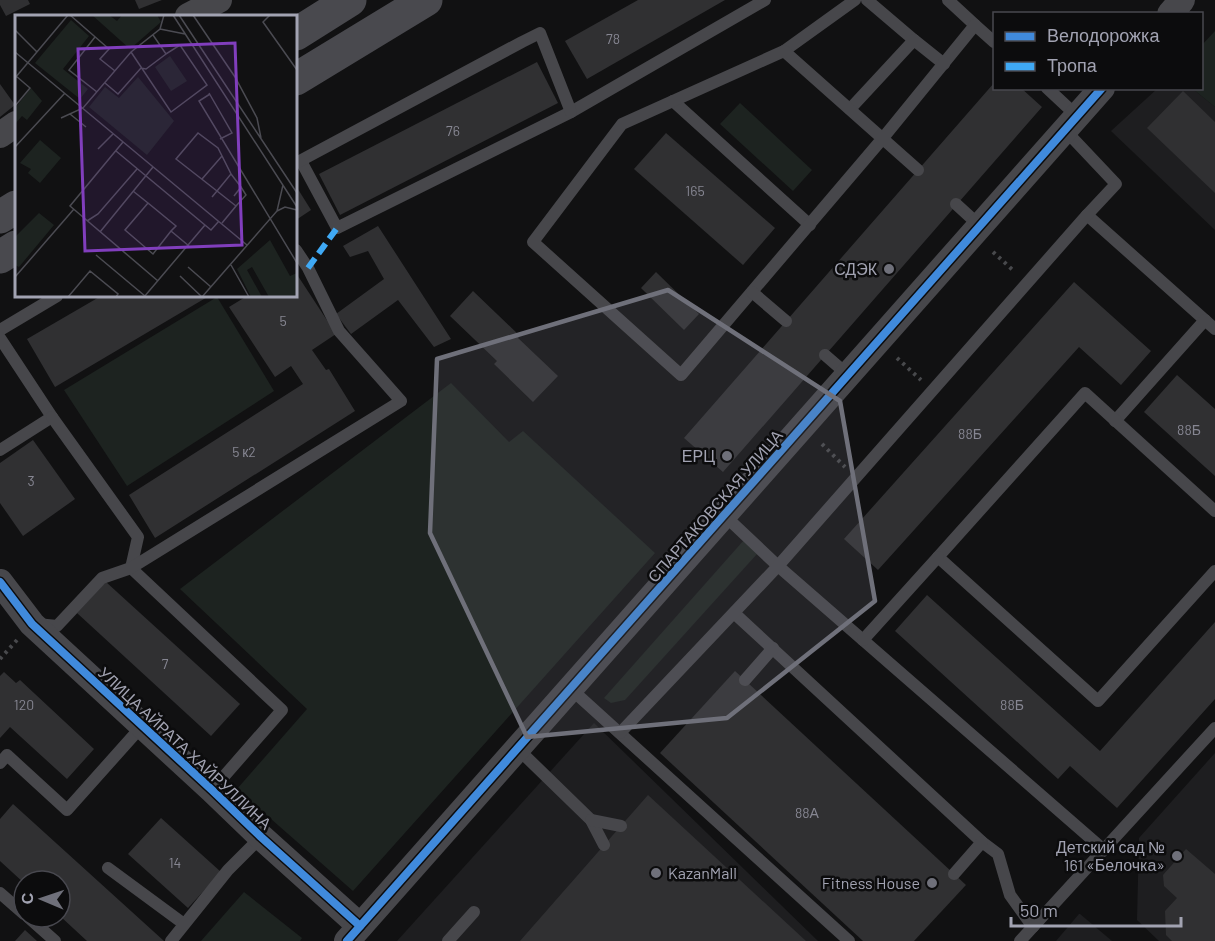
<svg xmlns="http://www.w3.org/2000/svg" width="1215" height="941" font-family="Barlow,sans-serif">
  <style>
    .built { fill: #1e1e20 }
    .green { fill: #1d2320 }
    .building { fill: #303032 }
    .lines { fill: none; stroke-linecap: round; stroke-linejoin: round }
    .path { stroke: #48494c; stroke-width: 4; stroke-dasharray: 3 4.5; stroke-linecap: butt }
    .lane { stroke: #47474b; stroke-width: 12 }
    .street { stroke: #47474b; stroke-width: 26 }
    .primary { stroke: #49494e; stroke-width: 33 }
    .quiet { stroke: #3fa9f5; stroke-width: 6; stroke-dasharray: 12 6; stroke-linecap: butt }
    .cycleway-casing { stroke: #0c0c0d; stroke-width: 11 }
    .cycleway { stroke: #408adc; stroke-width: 8 }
    .marked { fill: #6f707a; fill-opacity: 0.2; stroke: #6f707a; stroke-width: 4.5; stroke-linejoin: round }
    .poi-dot { fill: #6f707a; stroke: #0c0c0d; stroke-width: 2 }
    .labels { text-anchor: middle; stroke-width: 5; stroke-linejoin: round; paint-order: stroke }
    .number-label { font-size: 14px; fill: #868692 }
    .poi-label { font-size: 16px; fill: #a2a3b2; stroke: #0c0c0d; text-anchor: end }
    .street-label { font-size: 16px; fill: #a2a3b2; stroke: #0c0c0d }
    .inset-road { fill: none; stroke: #4b4b52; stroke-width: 1.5 }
    .view { fill: #813ebd; fill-opacity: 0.15; stroke: #813ebd; stroke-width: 3 }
    .inset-edge { fill: none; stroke: #a2a3b2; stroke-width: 3 }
  </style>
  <rect width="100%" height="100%" fill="#111112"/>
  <!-- built -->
  <g class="built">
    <path d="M1157 89H1193L1215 107V230L1111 131Z"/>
    <path d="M594 723 818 941H397Z"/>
    <path d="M1215 753V941H1159L1137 920 1139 838Z"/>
    <path d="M1079 914H1080L1112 941H1056Z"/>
  </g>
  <!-- green -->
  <g class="green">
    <path d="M1215 31V107L1193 89 1202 88V45Z"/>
    <path d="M740 103 812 170 793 191 720 124Z"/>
    <path d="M217 297 274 391 127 486 64 390Z"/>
    <path d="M451 383 509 442 523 431 655 553 353 891 237 789 307 709 180 589Z"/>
    <path d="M744 540 757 554 625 700 611 703 604 698Z"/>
    <path d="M244 892 302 938 300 941H201Z"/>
  </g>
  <!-- building -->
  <g class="building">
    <path d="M0 0H28L30 4 6 16 0 5Z"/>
    <path d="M135 0H162L139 9Z"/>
    <path d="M638 0H725L587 79 565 41Z"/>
    <path d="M537 62 558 103 340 215 319 174Z"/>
    <path d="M994 83V88H1021L1042 107 723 472 684 438Z"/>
    <path d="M0 84 15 105 0 117Z"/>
    <path d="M1183 91 1215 122V193L1147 128Z"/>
    <path d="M666 133 775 228 743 265 634 169Z"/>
    <path d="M296 186 311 210 296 220Z"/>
    <path d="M378 226 451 339 434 347 398 300 351 334 336 314 384 279 368 251 350 257 343 246Z"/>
    <path d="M656 272 699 314 684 330 641 288Z"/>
    <path d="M296 273 336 334 312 350 326 370 329 369 355 411 155 538 129 495 303 384 291 366 275 377 229 307 247 296H296Z"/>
    <path d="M1074 282 1151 351 1121 385 1079 347 878 570 844 539Z"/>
    <path d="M473 291 520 336 518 338 558 376 533 402 494 364 497 361 450 316Z"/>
    <path d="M101 296H209L55 387 27 339Z"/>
    <path d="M1177 375 1215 409V476L1144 412Z"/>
    <path d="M33 440 75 499 23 536 0 503V463Z"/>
    <path d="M106 582 240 704 211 736 77 613Z"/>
    <path d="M927 595 1100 751 1215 622V699L1117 808 1070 766 1058 779 895 631Z"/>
    <path d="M735 671 966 885 914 941H863L660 753Z"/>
    <path d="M4 672 16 683 20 680 94 749 67 779 10 727 0 738V676Z"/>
    <path d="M648 795 806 941H520Z"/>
    <path d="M13 804 164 941H87L60 916V881H24V883L0 861V819Z"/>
    <path d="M161 818 221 872 188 908 128 854Z"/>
    <path d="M1186 849 1215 874V941H1172L1166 935 1165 911 1177 898 1164 886 1163 875Z"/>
    <path d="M25 930 37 941H15Z"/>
  </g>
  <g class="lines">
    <!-- path -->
    <g class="path">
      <path d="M993 252 1015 272"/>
      <path d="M897 358 921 380"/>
      <path d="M822 444 845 467"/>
      <path d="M0 659 17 640"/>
    </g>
    <!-- lane -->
    <g class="lane">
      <path d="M867 0 914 40"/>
      <path d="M948 0 975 25"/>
      <path d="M784 51 855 0"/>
      <path d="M1047 88 1077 116"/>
      <path d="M673 101 810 225"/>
      <path d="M850 109 914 40 944 64"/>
      <path d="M301 161 337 228 571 112 765 0"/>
      <path d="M296 163 522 42 540 33 571 112"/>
      <path d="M918 170 784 51 622 124 533 242 681 375 883 138 975 25 994 42"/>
      <path d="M956 204 980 226"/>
      <path d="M1087 215 1215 329"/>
      <path d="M752 292 786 321"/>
      <path d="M0 330 57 296"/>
      <path d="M0 338 52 417 0 450"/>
      <path d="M825 355 848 375"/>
      <path d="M52 417 138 537 131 568 282 710 212 790"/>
      <path d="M1115 421 1205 320"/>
      <path d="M1215 511 1085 393 938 557 1098 701 1215 571"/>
      <path d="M724 515 778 566 1104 850"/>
      <path d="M734 613 982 842 998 854 1010 895 1033 927"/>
      <path d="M37 624 57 626 102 578 131 568 401 401 339 331 308 268 296 250"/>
      <path d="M863 640 938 557"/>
      <path d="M745 680 773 648"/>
      <path d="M571 689 849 941"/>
      <path d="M620 733 778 566 1087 215 1116 184 1065 130"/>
      <path d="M518 749 591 820 604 845"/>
      <path d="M0 763 7 755 67 810 142 726"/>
      <path d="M591 820 621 826"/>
      <path d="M108 868 184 924"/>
      <path d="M954 874 982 842"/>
      <path d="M0 893 24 914"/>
      <path d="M28 917 55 941"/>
      <path d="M171 941 228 870 261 837"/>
      <path d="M448 941 474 912"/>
      <path d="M1020 941 1215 728"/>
    </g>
    <!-- street -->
    <g class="street">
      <path d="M1170 14 1182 0"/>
      <path d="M188 16 219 0"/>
      <path d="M0 135 16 124"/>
      <path d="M0 582 32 624 212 790 261 837 360 926"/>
      <path d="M347 941 1102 88"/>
    </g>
    <!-- primary -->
    <g class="primary">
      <path d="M296 34 350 0"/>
      <path d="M296 79 426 0"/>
      <path d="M0 217 16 207"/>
      <path d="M0 257 16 247"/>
    </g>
    <!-- quiet -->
    <path class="quiet" d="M308 268 337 228"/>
    <!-- cycleway casing -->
    <g class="cycleway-casing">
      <g id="cycleway">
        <path d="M0 582 32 624 212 790 261 837 360 926"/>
        <path d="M347 941 1102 88"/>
      </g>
    </g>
    <!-- cycleway -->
    <use href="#cycleway" class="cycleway"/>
  </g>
  <!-- marked area -->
  <path class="marked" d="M668 290 840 401 875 601 727 718 527 737 430 533 437 359Z"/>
  <!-- markers -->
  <g class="poi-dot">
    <circle cx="889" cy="269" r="6"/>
    <circle cx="727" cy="456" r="6"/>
    <circle cx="1177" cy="856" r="6"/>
    <circle cx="656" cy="873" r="6"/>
    <circle cx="932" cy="883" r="6"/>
  </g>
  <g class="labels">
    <!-- number labels -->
    <g class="number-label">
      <text x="613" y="44">78</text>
      <text x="453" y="136">76</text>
      <text x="695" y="196">165</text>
      <text x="283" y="326">5</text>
      <text x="1189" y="435">88Б</text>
      <text x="970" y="439">88Б</text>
      <text x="244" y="457">5 к2</text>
      <text x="31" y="486">3</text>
      <text x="165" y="669">7</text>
      <text x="24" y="710">120</text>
      <text x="1012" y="710">88Б</text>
      <text x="807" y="818">88А</text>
      <text x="175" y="868">14</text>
    </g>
    <!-- poi labels -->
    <g class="poi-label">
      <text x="877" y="275">СДЭК</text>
      <text x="715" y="462">ЕРЦ</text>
      <text x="1165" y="853">Детский сад №<tspan x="1165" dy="18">161 «Белочка»</tspan></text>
      <text x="668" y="879" text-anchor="start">KazanMall</text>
      <text x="920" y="889">Fitness House</text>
    </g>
    <!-- street labels -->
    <g class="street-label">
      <text transform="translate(715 506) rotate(-49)" y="6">СПАРТАКОВСКАЯ УЛИЦА</text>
      <text transform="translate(185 748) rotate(43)" y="6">УЛИЦА АЙРАТА ХАЙРУЛЛИНА</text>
    </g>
  </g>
  <!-- overview -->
  <g transform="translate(15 15)">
    <rect width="282" height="282" fill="#111112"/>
    <path d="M77 0H94L102 6 107 0H142L146 7 115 34ZM56 5 74 21 48 54 73 74 65 84 20 48ZM155 41 172 66 156 76 140 52ZM123 62 159 106 132 140 74 92 90 72 104 83ZM16 73 27 86 12 105 7 101 0 109V93ZM25 125 46 143 25 168 13 158 16 154 5 148ZM24 198 39 210 4 252 0 250V222ZM255 225 275 261 282 258V282H254L237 252 232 255 247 282H236L222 254Z" fill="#1d2320"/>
    <path class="inset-road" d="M55 0 94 34 85 44 100 56M158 0 282 192M164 0 282 178M178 0 220 62 242 103 246 123M255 0 248 7 282 55M145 14 170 19M0 15 22 37M80 22 54 55 82 77M0 37 232 230M116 37 156 97 192 70 165 30 151 39 138 20M0 63 53 0M90 68 103 79 126 53 131 54 151 39M194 78 217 118 205 124M195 79 184 86 282 248M0 91 15 73 1 61M55 99 71 112M46 103 68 93 116 37 145 14 149 0M108 127 55 191 143 266M0 132 50 78M83 134 98 119M101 136 196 215 204 206M216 159 226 172 219 181M187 164 207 141M118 176 133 188M197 182 202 176 216 159 203 133 183 118 161 144 202 176 221 191 207 208M221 191 231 180 226 172M262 196 270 192 282 195M72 206 83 199 122 154M156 216 138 239 110 215 133 188 161 211 156 216 174 231M85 217 138 152M81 240 130 281M216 250 234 282M173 252 196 272M165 261 187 282M0 262 59 194M53 282 75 256 103 279 101 282M129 282 190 210M187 282 262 196 268 170"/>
    <path class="view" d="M220 28 227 230 70 236 63 34Z"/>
    <rect width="282" height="282" class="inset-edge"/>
  </g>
  <!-- legend -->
  <rect x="993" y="12" width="210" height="78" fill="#0c0c0d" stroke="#48484f" stroke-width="1.5"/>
  <rect x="1005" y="32" width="30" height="9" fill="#408adc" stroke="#48484f" stroke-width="1.5"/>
  <text x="1047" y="42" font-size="18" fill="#a2a3b2">Велодорожка</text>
  <rect x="1005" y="62" width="30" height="9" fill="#3fa9f5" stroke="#48484f" stroke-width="1.5"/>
  <text x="1047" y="72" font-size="18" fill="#a2a3b2">Тропа</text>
  <!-- north arrow -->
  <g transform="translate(42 899) rotate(272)"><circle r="28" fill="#0c0c0d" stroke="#48484f" stroke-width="1.5"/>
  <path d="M0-4.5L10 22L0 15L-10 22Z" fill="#6f707a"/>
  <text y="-9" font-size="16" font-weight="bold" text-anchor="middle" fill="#a2a3b2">С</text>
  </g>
  <!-- scale -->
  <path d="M1011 917v9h170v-9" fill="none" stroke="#a2a3b2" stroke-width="3"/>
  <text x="1020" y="917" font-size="18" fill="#a2a3b2" stroke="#0c0c0d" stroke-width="4.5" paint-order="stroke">50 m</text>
</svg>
